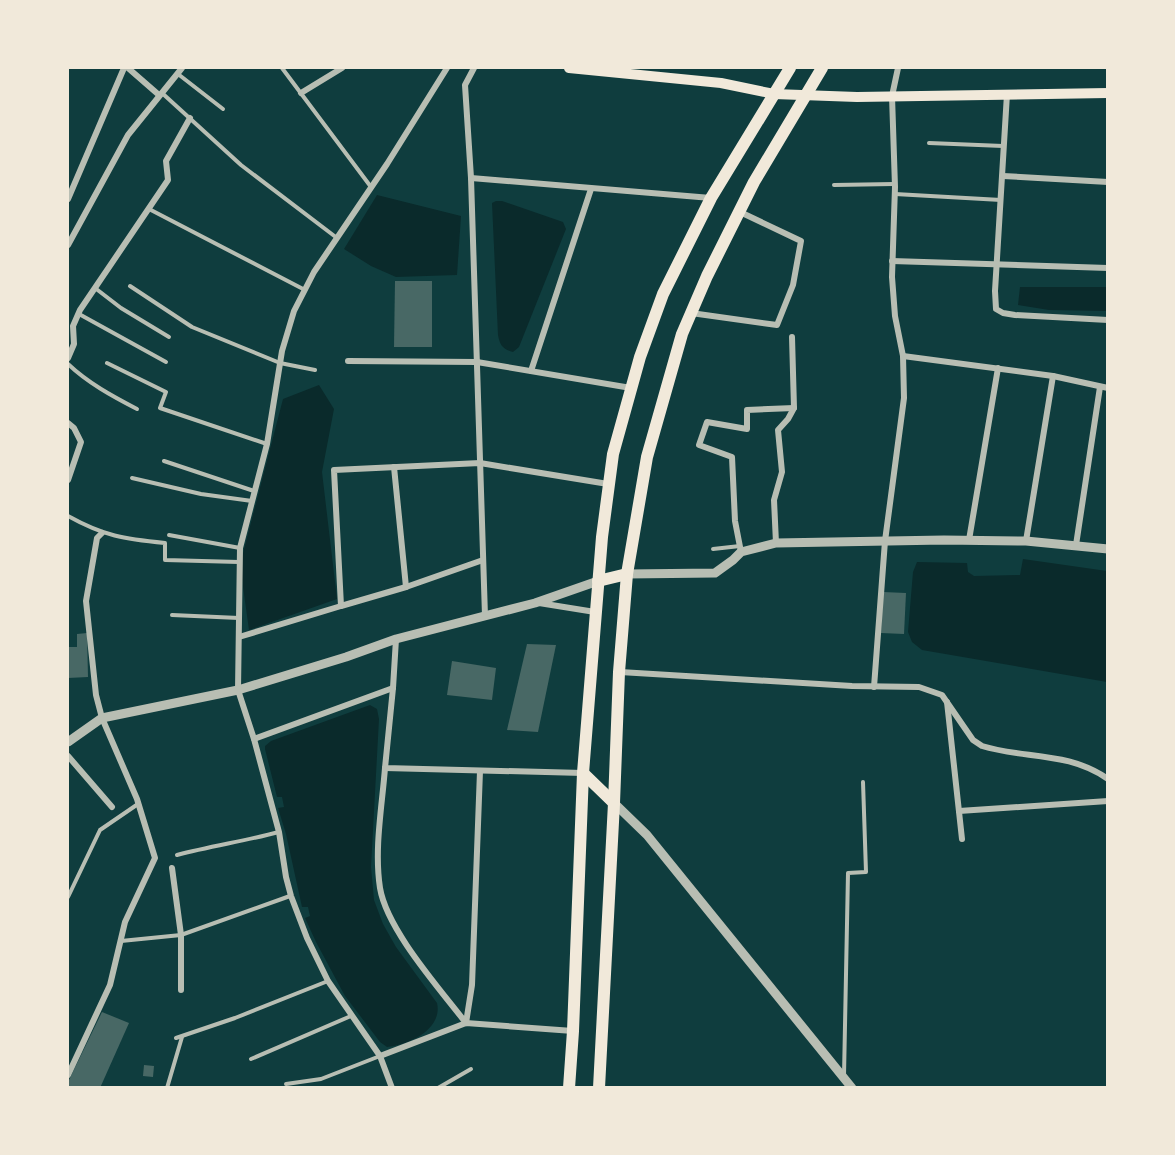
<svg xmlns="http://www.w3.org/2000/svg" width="1175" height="1155" font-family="Ubuntu,sans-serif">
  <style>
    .water { fill: #0a2a2b }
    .building { fill: #486865 }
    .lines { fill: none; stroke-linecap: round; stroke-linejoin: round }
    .service { stroke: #b8beb3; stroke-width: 4 }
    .minor { stroke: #b8beb3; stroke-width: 6 }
    .tertiary { stroke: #b8beb3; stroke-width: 9 }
    .secondary { stroke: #f1e9da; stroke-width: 10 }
    .primary { stroke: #f1e9da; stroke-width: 12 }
  </style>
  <rect width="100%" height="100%" fill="#0f3d3e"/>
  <!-- water -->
  <g class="water">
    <path d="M377 195 461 216 457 275 396 277 371 266 344 249Z"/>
    <path d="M496 201H502L563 222 566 229 519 347 513 352C502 349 500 345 498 335L492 203Z"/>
    <path d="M1020 287H1107V311L1049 310 1018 305Z"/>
    <path d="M319 385 334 409 322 472 337 599 249 630 240 565 283 399Z"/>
    <path d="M1023 559 1107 571V682L922 650 912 642 908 632 913 572 917 562 967 563 968 572 974 576 1020 575Z"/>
    <path d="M370 705 377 709 379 719 371 867 374 900 383 924 396 947 437 1003C443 1029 409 1045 387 1047L380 1042 345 996 316 942 305 918 310 916 308 907H302L286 834 278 808 284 807 282 797H277L265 749V746L271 741Z"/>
  </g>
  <!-- building -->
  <g class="building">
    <path d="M395 281H432V347H394Z"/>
    <path d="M883 592 906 593 904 634 881 633Z"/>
    <path d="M87 633 88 677 68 678V647H77V634Z"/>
    <path d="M527 644 556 645 538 732 507 730Z"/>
    <path d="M452 661 496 668 492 700 447 695Z"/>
    <path d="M102 1012 129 1023 100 1088H68V1082Z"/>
    <path d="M144 1065 154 1066 153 1077 143 1076Z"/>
  </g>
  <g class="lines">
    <!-- service -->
    <g class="service">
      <path d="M282 68 371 187"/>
      <path d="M178 74 223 109"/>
      <path d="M162 93 241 165 337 238"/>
      <path d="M929 143 1003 146"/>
      <path d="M834 185 894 184"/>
      <path d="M895 194 1001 200"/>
      <path d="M149 209 305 290"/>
      <path d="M130 286 192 327 280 363 315 370"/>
      <path d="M95 288 121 308 169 337"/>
      <path d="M79 314 166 362"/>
      <path d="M107 363 166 392 160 408 267 444"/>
      <path d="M68 364C88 383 112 396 137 409"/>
      <path d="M164 461 254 491"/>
      <path d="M132 478 201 494 252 501"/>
      <path d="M68 516C104 536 124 539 165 543V560L239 562"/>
      <path d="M169 535 240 548"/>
      <path d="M713 549 740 546"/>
      <path d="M172 615 239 618"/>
      <path d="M177 855C211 846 245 841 279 832"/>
      <path d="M68 897 100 830 138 804"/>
      <path d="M121 941 181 935 290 896"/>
      <path d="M176 1038 235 1018 328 981"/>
      <path d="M251 1059 351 1016"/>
      <path d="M844 1076 848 873 866 872 863 782"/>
      <path d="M286 1084 321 1079 380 1056"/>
      <path d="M167 1088 182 1037"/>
      <path d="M438 1088 471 1069"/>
    </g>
    <!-- minor -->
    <g class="minor">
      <path d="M128 68 159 95"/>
      <path d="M474 68 465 85 471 178 485 616"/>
      <path d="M301 93 342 68"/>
      <path d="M1007 94 995 291 996 309 1003 313 1015 315 1108 320"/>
      <path d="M1003 176 1108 182"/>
      <path d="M471 178 711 198"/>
      <path d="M68 199 124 68"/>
      <path d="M68 245 128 135 182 68"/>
      <path d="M892 261 1108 268"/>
      <path d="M691 313 777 325 793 285 801 241 740 212"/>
      <path d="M903 356 1053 376 1108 388"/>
      <path d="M68 358 74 344 73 326 80 310 168 180 166 161 190 118"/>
      <path d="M348 361 477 362 631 388"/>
      <path d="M531 371 591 189"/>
      <path d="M68 423 74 428 81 442 68 480"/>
      <path d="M394 467 406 587"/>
      <path d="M969 540 998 368"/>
      <path d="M1026 541 1053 376"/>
      <path d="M776 543 774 500 782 472 778 430 788 419 794 408 792 337"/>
      <path d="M1076 545 1100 387"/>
      <path d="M741 552 735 521 732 457 699 445 707 422 747 429V410L794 408"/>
      <path d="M539 603 595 612"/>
      <path d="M341 606 406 587 483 560"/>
      <path d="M239 637 341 606 334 470 480 463 608 484"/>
      <path d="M396 639 393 688 385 768 583 773"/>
      <path d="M620 672 852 686 919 687 942 695 973 740 982 746C1024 759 1068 751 1108 779"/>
      <path d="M874 687 885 541 904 398 903 356 895 316 892 277 895 187 892 96 898 68"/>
      <path d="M947 702 962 839"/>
      <path d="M254 739 393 688"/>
      <path d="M68 756 112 807"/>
      <path d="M385 768C382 807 374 849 380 888 387 930 440 989 466 1023"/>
      <path d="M959 811 1108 801"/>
      <path d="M172 868 181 935V990"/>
      <path d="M466 1023 472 985 480 771"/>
      <path d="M380 1056 466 1023 573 1031"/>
      <path d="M68 1075 110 985 125 922 155 858 137 799 102 718 96 695 86 601 97 538 102 533"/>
      <path d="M392 1088 380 1056 328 981 307 938 291 896 286 877 279 832 254 739 238 690 240 548 267 444 282 351 294 311 314 272 387 164 447 68"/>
    </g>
    <!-- tertiary -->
    <g class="tertiary">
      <path d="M627 574 715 573 733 560 741 552 776 543 944 540 1026 541 1108 549"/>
      <path d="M68 742 102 718 238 690 346 657 396 639 535 603 598 581"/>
      <path d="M614 803 647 835 852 1088"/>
    </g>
    <!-- secondary -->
    <path class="secondary" d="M569 68 721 83 774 94 857 97 1108 93"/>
    <!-- primary -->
    <g class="primary">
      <path d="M598 581 627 574"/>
      <path d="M583 773 614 803"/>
      <path d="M569 1088 573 1031 583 773 602 537 613 454 640 357 663 294 711 198 790 68"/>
      <path d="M599 1088 614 803 619 672 627 574 647 457 682 334 707 276 754 182 822 68"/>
    </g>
  </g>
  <!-- border -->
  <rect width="1175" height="1155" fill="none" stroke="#f1e9da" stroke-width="138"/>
</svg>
